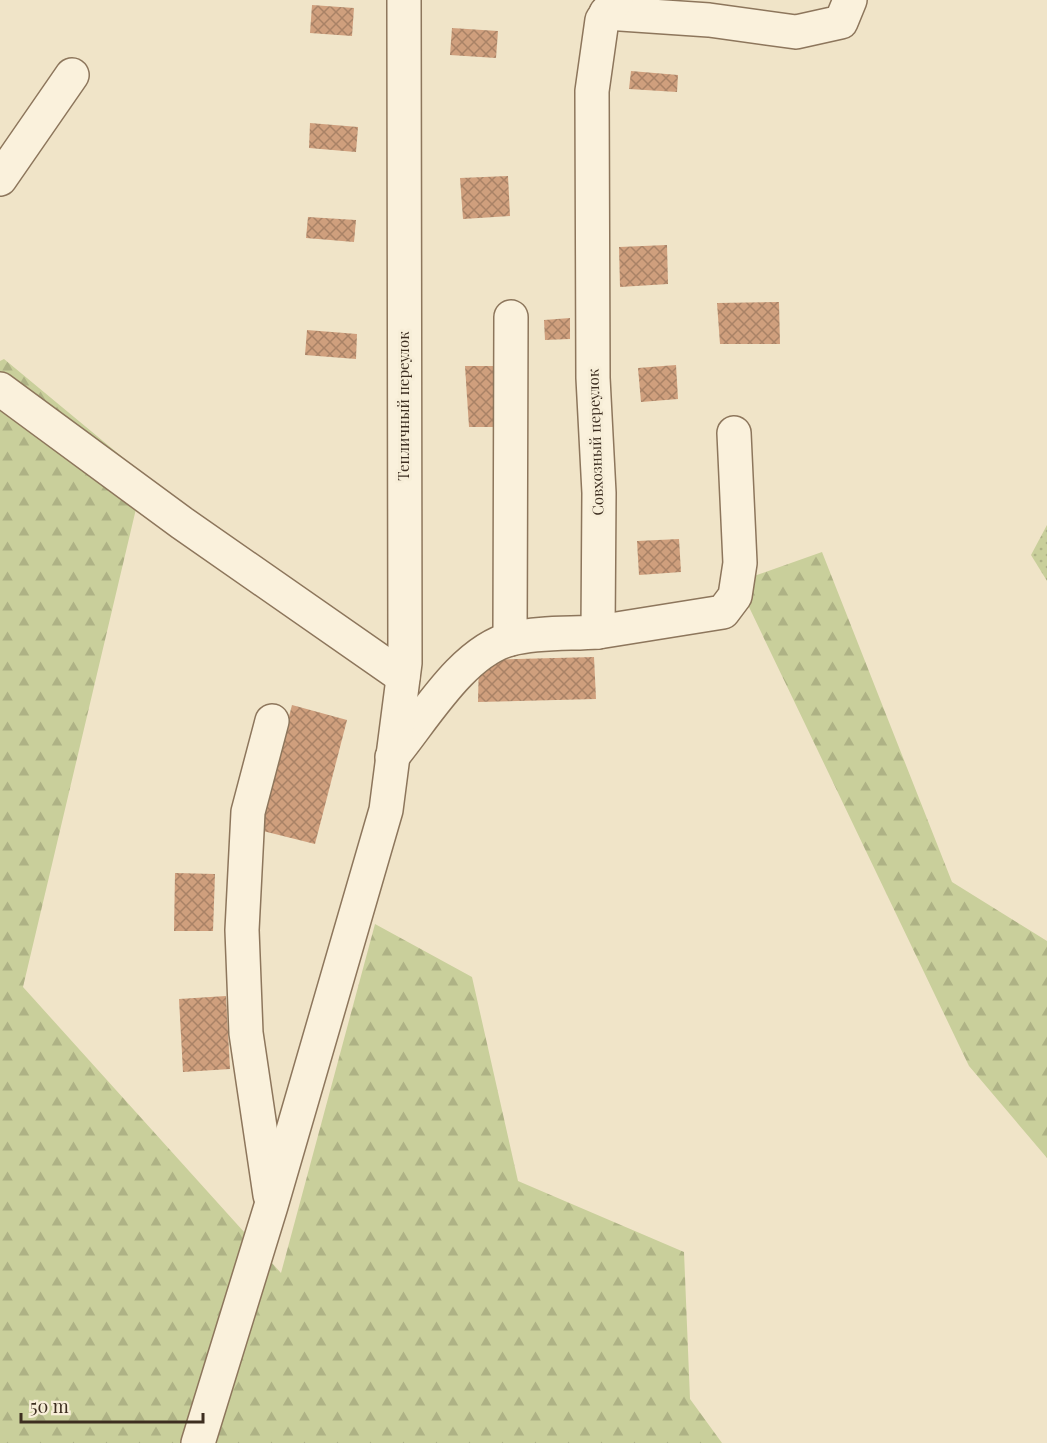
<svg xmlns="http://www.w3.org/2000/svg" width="1047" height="1443" font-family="'Playfair Display',serif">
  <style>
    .grass { fill: url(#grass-dots) }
    .forest { fill: url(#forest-firs) }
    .building { fill: url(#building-cross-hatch) }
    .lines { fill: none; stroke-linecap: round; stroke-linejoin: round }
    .minor-casing { stroke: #8d765c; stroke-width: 36 }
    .minor { stroke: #faf1dc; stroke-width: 33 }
    .labels { text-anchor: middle; stroke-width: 6; stroke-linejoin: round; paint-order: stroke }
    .street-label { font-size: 15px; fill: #3d2e20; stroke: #f7eed8 }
  </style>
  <defs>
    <pattern id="grass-dots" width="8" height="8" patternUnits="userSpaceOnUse" patternTransform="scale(1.5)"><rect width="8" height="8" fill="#c9cf9b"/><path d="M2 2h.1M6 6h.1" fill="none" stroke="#aeb285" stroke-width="1.8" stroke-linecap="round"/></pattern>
    <pattern id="forest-firs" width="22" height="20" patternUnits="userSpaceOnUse" patternTransform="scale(1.5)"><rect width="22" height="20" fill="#c9cf9b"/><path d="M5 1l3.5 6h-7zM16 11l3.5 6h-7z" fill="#aeb285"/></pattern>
    <pattern id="building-cross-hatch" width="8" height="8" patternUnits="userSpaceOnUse" patternTransform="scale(1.5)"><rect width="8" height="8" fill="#cf9f7d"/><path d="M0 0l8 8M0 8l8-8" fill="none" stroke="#a98266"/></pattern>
  </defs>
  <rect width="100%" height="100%" fill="#f0e4c8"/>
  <!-- grass -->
  <path class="grass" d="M1047 525V581L1031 555Z"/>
  <!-- forest -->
  <g class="forest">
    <path d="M4 359 144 475 23 987 281 1273 375 924 472 977 518 1181 684 1252 690 1399 722 1443H0V361Z"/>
    <path d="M822 552 952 882 1047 941V1158L969 1066 737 582Z"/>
  </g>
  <!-- building -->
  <g class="building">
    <path d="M312 5 354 8 352 36 310 33Z"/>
    <path d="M452 28 498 31 496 58 450 55Z"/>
    <path d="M631 71 678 75 677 92 629 89Z"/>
    <path d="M310 123 358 127 356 152 309 148Z"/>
    <path d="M508 176 510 216 463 219 460 178Z"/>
    <path d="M308 217 356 220 354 242 306 238Z"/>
    <path d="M667 245 668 284 620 287 619 247Z"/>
    <path d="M779 302 780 344H720L717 303Z"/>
    <path d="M570 318V339L545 340 544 320Z"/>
    <path d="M307 330 357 334 356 359 305 355Z"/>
    <path d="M676 365 678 399 641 402 638 368Z"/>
    <path d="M465 366H506L509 427H469Z"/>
    <path d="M679 539 681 572 639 575 637 541Z"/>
    <path d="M594 657 596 699 478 702 479 660Z"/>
    <path d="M292 705 347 720 315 844 259 830Z"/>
    <path d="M175 873 215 874 213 931H174Z"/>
    <path d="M226 996 230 1069 183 1072 179 999Z"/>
  </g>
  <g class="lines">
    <!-- minor casing -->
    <g class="minor-casing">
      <g id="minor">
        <path d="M606 13 709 20 796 32 841 22 850 0"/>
        <path d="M0 179 72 75"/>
        <path d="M0 389 182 523 403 677"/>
        <path d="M598 632 723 612 735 596 740 563 734 433"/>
        <path d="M510 639 511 317"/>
        <path d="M392 757C423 720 462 651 511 639 538 632 570 634 598 632L599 493 593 378 592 91 602 20 616 0"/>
        <path d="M270 1195 246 1033 242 930 248 812 272 721"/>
        <path d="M198 1443 271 1206 386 810 405 663 404 0"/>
      </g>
    </g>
    <!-- minor -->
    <use href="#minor" class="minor"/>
  </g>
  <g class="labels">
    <!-- street labels -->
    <g class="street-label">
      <text transform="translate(404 406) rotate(-90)" y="5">Тепличный переулок</text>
      <text transform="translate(596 442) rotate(-92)" y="5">Совхозный переулок</text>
    </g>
  </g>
  <!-- scale -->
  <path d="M21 1413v9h182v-9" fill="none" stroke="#3d2e20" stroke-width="3"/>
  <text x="30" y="1413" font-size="18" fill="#3d2e20" stroke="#f7eed8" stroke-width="4.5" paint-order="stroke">50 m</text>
</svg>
